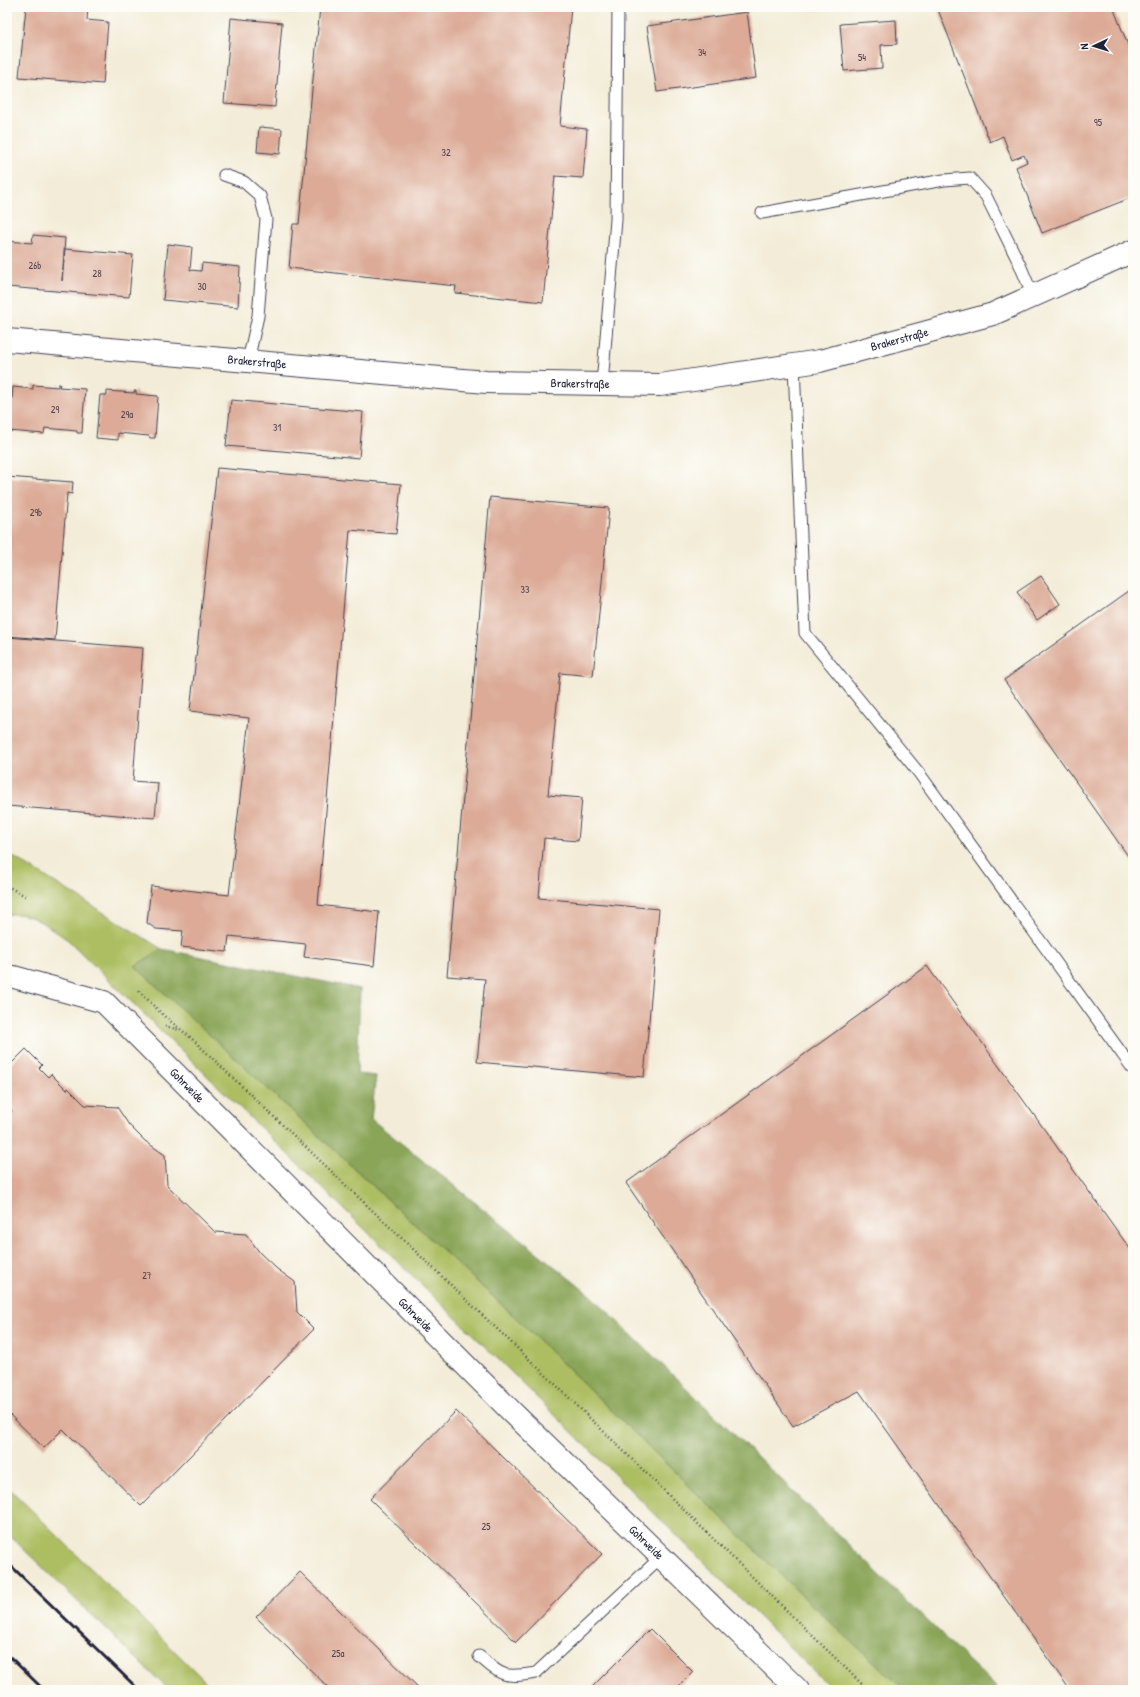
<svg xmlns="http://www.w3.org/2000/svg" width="1140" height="1697" font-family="'Patrick Hand',sans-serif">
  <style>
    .green { fill: #adbe62; stroke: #68704e }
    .forest { fill: #8aa558; stroke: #56644a }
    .building { fill: #dcaa96 }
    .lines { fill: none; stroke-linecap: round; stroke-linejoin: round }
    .lane-casing { stroke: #414053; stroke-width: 13 }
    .street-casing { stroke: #414053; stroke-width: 24 }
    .path { stroke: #414053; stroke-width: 2.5; stroke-dasharray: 1 3; stroke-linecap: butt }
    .lane { stroke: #fff; stroke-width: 11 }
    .street { stroke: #fff; stroke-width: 22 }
    .rail { stroke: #22223b; stroke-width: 3 }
    .labels { text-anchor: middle; stroke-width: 4; stroke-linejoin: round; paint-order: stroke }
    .number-label { font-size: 10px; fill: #504452 }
    .street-label { font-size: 12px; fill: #22223b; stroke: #fdfcf7 }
  </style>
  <rect width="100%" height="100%" fill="#fdfcf7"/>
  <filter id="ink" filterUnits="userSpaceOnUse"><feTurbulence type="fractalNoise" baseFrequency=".025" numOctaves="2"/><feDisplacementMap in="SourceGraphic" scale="8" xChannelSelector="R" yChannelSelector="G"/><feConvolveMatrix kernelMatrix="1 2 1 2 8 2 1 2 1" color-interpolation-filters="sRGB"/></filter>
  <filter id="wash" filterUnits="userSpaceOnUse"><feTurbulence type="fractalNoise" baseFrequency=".012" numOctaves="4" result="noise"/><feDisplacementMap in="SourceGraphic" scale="16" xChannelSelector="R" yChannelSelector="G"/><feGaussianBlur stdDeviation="0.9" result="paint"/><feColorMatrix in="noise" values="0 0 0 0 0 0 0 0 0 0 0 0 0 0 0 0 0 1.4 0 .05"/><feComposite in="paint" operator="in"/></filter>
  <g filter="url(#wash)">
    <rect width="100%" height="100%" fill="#f3ecd8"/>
    <!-- green -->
    <g class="green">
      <path d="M7 853 162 949 135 966 514 1316 815 1608 905 1690H833L502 1363 68 940C52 929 28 909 7 915Z"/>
      <path d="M7 1486 214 1690H169L7 1533Z"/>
    </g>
    <!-- forest -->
    <path class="forest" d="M162 949 360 989 357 1074 376 1076 371 1119 590 1295 999 1690H905L815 1608 514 1316 135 966Z"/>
    <g id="blocks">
      <!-- building -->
      <g class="building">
        <path d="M26 7H88L87 20 108 22 103 84 19 77Z"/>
        <path d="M320 7H571L560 126 587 129 583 178 555 176 543 302 455 293 456 286 289 268 293 224H299Z"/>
        <path d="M937 7H1113L1133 58V197L1042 233 1016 167 1027 162 1024 155 1012 160 1003 136 990 142Z"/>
        <path d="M747 12 756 78 657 92 647 26Z"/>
        <path d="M231 18 282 23 275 107 224 103Z"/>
        <path d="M896 20 897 44 881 45 882 68 844 71 840 24Z"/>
        <path d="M259 127 282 129 280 154 257 152Z"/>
        <path d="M33 235 65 238 62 281 65 249 133 255 129 297 7 287V241L32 243Z"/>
        <path d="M168 244 192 247 190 270 201 271 202 263 240 267 238 307 163 300Z"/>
        <path d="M58 384H60L59 387 85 389 82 433H77V431L45 428 44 434 9 431 7 447V398L12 399 13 387 33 389V385L58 387Z"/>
        <path d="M107 391 134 393V391H136V394L158 396 155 438H150L149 436 118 433V440L96 438 100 395H107Z"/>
        <path d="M231 400 363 412 359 458 226 446Z"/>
        <path d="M217 468 401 484 396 534 350 530 318 905 379 912 374 966 304 957 306 944 229 936 227 952 181 947 183 931 156 929 147 923 151 886 229 895 249 718 190 711Z"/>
        <path d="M7 477 73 482 72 494 67 493 55 640 7 636Z"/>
        <path d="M490 497 609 508 593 676 560 673 548 795 582 798 578 841 544 838 539 898 659 909 644 1077 477 1062 485 979 447 976Z"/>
        <path d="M1041 576 1060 604 1037 620 1017 592Z"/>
        <path d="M1133 588V863L1004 680Z"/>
        <path d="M7 637 143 648 133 781 158 783 155 818 7 806Z"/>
        <path d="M927 966 1133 1253V1690H1070L859 1391 793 1426 626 1183Z"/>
        <path d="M26 1049 42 1065 39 1068 48 1077 51 1074 67 1090 68 1088 85 1105 117 1107 129 1125 145 1141 165 1155 167 1185 215 1232 246 1234 260 1253 277 1269 295 1282 297 1312 314 1329 141 1506 63 1429 44 1448 7 1412V1116L12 1111 7 1107V1068Z"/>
        <path d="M456 1411 602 1554 516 1642 370 1499Z"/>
        <path d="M300 1572 421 1690H331L256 1617Z"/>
        <path d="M650 1629 693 1672 675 1690H589Z"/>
      </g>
    </g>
  </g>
  <g filter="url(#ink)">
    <use href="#blocks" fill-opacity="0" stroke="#414053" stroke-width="1"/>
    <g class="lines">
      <!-- lane casing -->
      <g class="lane-casing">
        <g id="lane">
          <path d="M224 175 244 182 260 196 266 219 258 316 248 361"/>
          <path d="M762 213 944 180 970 178 986 196 1020 265 1033 296"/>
          <path d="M794 365 805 633 919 773 1133 1069"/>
          <path d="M602 384 616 220 618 7"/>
          <path d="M479 1656C503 1677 504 1678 536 1673L661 1557"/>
        </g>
      </g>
      <!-- street casing -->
      <g class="street-casing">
        <g id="street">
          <path id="s1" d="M7 340 486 382 660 385 820 361 993 314 1133 251"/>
          <path id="s2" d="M14 977 104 1002 512 1412 798 1690"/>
        </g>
      </g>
      <!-- path -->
      <g class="path">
        <path d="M7 886 27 897"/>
        <path d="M139 991 164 1016 190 1037 556 1385 868 1690"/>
        <path d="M165 1026 179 1030"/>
      </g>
      <!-- lane -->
      <use href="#lane" class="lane"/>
      <!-- street -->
      <use href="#street" class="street"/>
      <!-- rail -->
      <g class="rail">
        <path d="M7 1562 139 1690"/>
        <path d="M7 1654 44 1690"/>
      </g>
    </g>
  </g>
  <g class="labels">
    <!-- number labels -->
    <g class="number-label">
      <text x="702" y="56">34</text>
      <text x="862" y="61">54</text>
      <text x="1098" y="126">95</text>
      <text x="446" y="156">32</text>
      <text x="35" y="269">26b</text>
      <text x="97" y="277">28</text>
      <text x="202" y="290">30</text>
      <text x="55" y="413">29</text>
      <text x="127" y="418">29a</text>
      <text x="277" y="431">31</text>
      <text x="36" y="516">29b</text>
      <text x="525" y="593">33</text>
      <text x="147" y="1279">27</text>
      <text x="486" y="1530">25</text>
      <text x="338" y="1657">25a</text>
    </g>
    <!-- street labels -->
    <g class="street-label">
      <text dy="4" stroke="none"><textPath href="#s1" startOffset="899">Brakerstraße</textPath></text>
      <text dy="4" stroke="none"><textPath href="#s1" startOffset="251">Brakerstraße</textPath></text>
      <text dy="4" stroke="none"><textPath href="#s1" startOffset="575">Brakerstraße</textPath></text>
      <text dy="4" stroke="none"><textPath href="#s2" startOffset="211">Gohrweide</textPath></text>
      <text dy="4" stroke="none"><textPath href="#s2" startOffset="535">Gohrweide</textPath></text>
      <text dy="4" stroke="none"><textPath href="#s2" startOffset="859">Gohrweide</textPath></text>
    </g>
  </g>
  <!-- margin -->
  <rect width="1140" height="1697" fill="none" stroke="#fdfcf7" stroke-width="24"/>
  <!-- north arrow -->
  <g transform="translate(1094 46) rotate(266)" stroke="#fdfcf7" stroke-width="3" paint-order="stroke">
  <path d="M0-3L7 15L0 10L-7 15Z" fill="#22223b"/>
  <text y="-6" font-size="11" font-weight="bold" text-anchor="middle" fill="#22223b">N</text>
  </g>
</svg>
